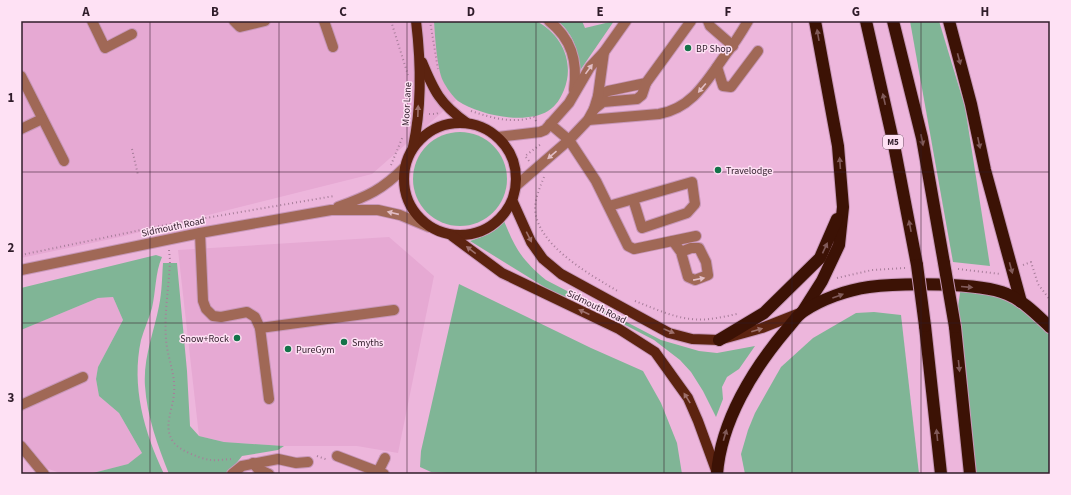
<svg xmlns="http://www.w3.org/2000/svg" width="1071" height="495" font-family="'Source Sans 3',sans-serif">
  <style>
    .built { fill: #e6a9d3 }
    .green { fill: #80b596 }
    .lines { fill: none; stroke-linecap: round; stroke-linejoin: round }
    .minor-casing { stroke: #c797b8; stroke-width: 12 }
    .major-casing { stroke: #c797b8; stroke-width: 12 }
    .highway-casing { stroke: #c797b8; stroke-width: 14 }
    .path { stroke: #a77d9a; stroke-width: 2; stroke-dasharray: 1 3; stroke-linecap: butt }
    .minor { stroke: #a06856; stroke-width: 10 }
    .major { stroke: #5c2310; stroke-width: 10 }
    .highway { stroke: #3c1205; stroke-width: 12 }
    .highway-bridge-casing { stroke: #c797b8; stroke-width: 14; stroke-linecap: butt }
    .highway-bridge { stroke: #3c1205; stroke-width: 12 }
    .oneway { fill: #805a59 }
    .oneway2 { fill: #e2bdc5 }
    .oneway3 { fill: #9d6f6b }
    .grid { fill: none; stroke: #301c2a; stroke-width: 1; stroke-opacity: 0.55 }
    .poi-dot { fill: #137349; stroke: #fee1f4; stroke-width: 1.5 }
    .labels { text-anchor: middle; stroke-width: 3; stroke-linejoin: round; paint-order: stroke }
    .shield { fill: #fee1f4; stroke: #6e5767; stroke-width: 1 }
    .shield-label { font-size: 9px; font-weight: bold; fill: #301c2a }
    .poi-label { font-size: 10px; fill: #301c2a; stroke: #fee1f4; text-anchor: start }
    .street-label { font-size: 10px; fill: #301c2a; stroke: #fee1f4 }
    .neatline { fill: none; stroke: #301c2a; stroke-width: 1.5 }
    .grid-label { font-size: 13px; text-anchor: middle; font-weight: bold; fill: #301c2a }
  </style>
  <rect width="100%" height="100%" fill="#edb6dc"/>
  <!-- built -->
  <g class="built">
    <path d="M21 21H434L443 81 456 100 372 174 120 237 21 258Z"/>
    <path d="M389 237 434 276 398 453 357 446H284L224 442 199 436 178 250Z"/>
    <path d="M113 297 123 320 98 367 96 379 99 396 119 413 142 453 128 464 89 474H63L43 467 21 440V330L98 298Z"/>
  </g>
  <!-- green -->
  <g class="green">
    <path d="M434 21H536C562 34 575 63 564 90 560 99 557 105 548 111 525 125 479 115 458 101 453 97 446 87 443 81 437 68 435 36 434 21Z"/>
    <path d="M558 21H582L585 28 614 21 579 72C579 51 574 35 558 21Z"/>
    <path d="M910 21H939L965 107 990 266 953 262Z"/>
    <circle cx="460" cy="179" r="47"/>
    <path d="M504 221C516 250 522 260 546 280L661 340 699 351 717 353 755 346 739 369 727 377 722 387 723 399 716 417 703 391 691 372 680 360 654 340 585 304 551 291 470 241C484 236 496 233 504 221Z"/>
    <path d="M156 255 162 257C155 273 156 291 152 308 149 319 144 329 141 340 131 386 144 432 164 474H89L128 464 142 453 119 413 99 396 96 379 98 367 123 320 113 297 98 298 21 330V288Z"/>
    <path d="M163 263H177L187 371 190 426 199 436 224 442 284 446 278 450 242 456 228 474H169C158 446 147 417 145 386 143 358 154 332 159 306 162 292 162 277 163 263Z"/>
    <path d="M459 284 591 348 643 371 661 403 677 443 682 474H463L431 472 420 467 421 451Z"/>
    <path d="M961 286 1006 294 1050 327V474H970L955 327Z"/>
    <path d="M874 312 901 315 919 474H745L741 454 748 430 755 413 781 367 813 338 856 313Z"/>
  </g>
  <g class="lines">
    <!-- minor casing -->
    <g class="minor-casing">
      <g id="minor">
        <path d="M92 21 105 48 132 34"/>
        <path d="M234 21 240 27 265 21"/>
        <path d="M324 21 333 47"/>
        <path d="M549 21C572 39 578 62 574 90"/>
        <path d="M708 21 710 26 733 46"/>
        <path d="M717 67 723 86 731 87 758 51"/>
        <path d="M21 76 64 161"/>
        <path d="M598 96 608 91 646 83 691 21"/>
        <path d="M594 109 603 102 637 99 642 95 646 83"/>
        <path d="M588 120 659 114C693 108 707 80 726 54 734 44 741 33 748 21"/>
        <path d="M550 124 569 140 596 181 628 246 634 249 696 236"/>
        <path d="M21 129 42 119"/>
        <path d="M498 137 540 132 545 130 569 103 590 67 604 52 626 21"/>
        <path d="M517 185 569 140 588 120 594 109 598 96 604 52"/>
        <path d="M609 206 692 182 695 204 687 213 642 228 633 199"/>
        <path d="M338 207C368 196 382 190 405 167"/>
        <path d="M200 233 203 301 206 309 213 316 221 317 247 312 255 317 260 328 269 399"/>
        <path d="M673 241 681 252 688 277 695 280 708 275 706 262 699 248H691L681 252"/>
        <path d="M21 270 200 233 331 210H378L400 215 429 227"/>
        <path d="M260 328 394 310"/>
        <path d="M21 405 83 377"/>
        <path d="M21 446 44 474"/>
        <path d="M337 456 384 474"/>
        <path d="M253 463 258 469 269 474"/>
        <path d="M378 472 385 458"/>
        <path d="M232 474 242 466 278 459 296 463 308 462"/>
      </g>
    </g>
    <!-- major casing -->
    <g class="major-casing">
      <g id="major">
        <path d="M422 62C434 91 440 104 467 123"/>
        <circle cx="460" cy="179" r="56"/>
        <path d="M413 147C422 106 421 62 416 21"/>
        <path d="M513 202 531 242 543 259 561 274 669 333 692 339 719 340 762 328 800 313"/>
        <path d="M452 236 502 273 619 329 655 352 688 398 698 421 717 473"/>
      </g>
    </g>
    <!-- highway casing -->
    <g class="highway-casing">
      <g id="highway">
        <path d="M866 21 894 145 917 265"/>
        <path d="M893 21 922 138 944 263"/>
        <path d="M949 21 971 104 985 170 1021 302"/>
        <path d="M803 311 822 281 839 245 843 207 838 146 815 21"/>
        <path d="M925 326 941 474"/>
        <path d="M955 327 970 474"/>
        <path d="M719 340 764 313 820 258 837 219"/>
        <path d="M717 474C721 421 753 369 787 329 792 324 797 315 804 311 822 299 847 290 869 287 899 283 980 282 1007 294 1024 301 1037 315 1050 327"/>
      </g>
    </g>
    <!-- path -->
    <g class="path">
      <path d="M391 21 408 75"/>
      <path d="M430 21 438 69"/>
      <path d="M471 111C492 118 513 124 534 117L536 121"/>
      <path d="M429 114H436L438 113"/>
      <path d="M132 149 138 175"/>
      <path d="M529 161 525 156 541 144"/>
      <path d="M391 165 403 136"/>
      <path d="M544 177C540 187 536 196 535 207 535 245 591 275 619 292"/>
      <path d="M169 250 170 260C169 286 164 313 166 339 167 357 176 375 174 393 173 410 162 427 174 443 181 451 199 458 210 460 217 461 226 459 234 459"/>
      <path d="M21 255 165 225 334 196"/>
      <path d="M1023 265 1031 262 1038 284 1050 300"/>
      <path d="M958 269 1001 274"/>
      <path d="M837 278 872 270 905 268"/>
      <path d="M635 301C653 308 672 317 691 319 707 321 722 317 737 314"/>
      <path d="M317 456 328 460"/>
    </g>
    <!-- minor -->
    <use href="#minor" class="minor"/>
    <!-- major -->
    <use href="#major" class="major"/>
    <!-- highway -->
    <use href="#highway" class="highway"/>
    <!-- highway-bridge casing -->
    <g class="highway-bridge-casing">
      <g id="highway-bridge">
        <path d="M944 263 955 327"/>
        <path d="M917 265 925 326"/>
      </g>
    </g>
    <!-- highway-bridge -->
    <use href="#highway-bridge" class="highway-bridge"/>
  </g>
  <!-- one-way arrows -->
  <defs><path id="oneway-solid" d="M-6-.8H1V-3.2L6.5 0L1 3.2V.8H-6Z"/></defs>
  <g class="oneway">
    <use href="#oneway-solid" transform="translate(818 35) rotate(-100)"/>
    <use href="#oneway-solid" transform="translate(959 59) rotate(75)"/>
    <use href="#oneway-solid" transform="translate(884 99) rotate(-103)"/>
    <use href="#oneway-solid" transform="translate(922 140) rotate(79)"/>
    <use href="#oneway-solid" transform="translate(979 143) rotate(78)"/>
    <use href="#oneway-solid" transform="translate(840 163) rotate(-94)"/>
    <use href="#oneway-solid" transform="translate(910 226) rotate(-101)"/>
    <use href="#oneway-solid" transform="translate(825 248) rotate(-65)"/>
    <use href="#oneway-solid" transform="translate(1011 268) rotate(75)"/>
    <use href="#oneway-solid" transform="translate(967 287) rotate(5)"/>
    <use href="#oneway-solid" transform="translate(838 296) rotate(-20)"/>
    <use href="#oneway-solid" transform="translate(959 366) rotate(84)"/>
    <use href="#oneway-solid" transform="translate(725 435) rotate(-74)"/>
    <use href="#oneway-solid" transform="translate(937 435) rotate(-96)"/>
  </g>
  <g class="oneway2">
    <use href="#oneway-solid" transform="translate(589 69) rotate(-54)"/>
    <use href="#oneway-solid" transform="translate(702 88) rotate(130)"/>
    <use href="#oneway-solid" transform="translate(552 155) rotate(139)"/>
    <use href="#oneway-solid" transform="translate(393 213) rotate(-167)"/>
    <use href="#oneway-solid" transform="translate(699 279) rotate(-11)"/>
  </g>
  <g class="oneway3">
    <use href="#oneway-solid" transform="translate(418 111) rotate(-88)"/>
    <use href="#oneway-solid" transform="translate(529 237) rotate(63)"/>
    <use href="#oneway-solid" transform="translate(471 250) rotate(-143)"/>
    <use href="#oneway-solid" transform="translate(584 312) rotate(-155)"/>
    <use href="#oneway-solid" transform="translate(757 330) rotate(-16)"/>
    <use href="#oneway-solid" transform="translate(669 331) rotate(23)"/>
    <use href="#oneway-solid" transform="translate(687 398) rotate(-122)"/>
  </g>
  <!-- grid -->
  <path class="grid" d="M150 21V474M279 21V474M407 21V474M536 21V474M664 21V474M792 21V474M921 21V474M21 172H1050M21 323H1050"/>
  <!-- markers -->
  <g class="poi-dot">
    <circle cx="688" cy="48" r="4"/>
    <circle cx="718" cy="170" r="4"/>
    <circle cx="237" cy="338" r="4"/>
    <circle cx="344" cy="342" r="4"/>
    <circle cx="288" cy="349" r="4"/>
  </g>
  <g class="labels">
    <!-- shield labels -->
    <rect class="shield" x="883" y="135" width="20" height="14" rx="3"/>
    <g class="shield-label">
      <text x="893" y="145">M5</text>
    </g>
    <!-- poi labels -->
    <g class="poi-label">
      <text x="696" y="52">BP Shop</text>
      <text x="726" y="174">Travelodge</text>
      <text x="229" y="342" text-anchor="end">Snow+Rock</text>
      <text x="352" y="346">Smyths</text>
      <text x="296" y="353">PureGym</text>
    </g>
    <!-- street labels -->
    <g class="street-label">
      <text transform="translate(406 104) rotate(-87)" y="4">Moor Lane</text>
      <text transform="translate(173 226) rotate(-12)" y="4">Sidmouth Road</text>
      <text transform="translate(597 306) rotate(26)" y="4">Sidmouth Road</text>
    </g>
  </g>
  <!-- border -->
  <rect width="1071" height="495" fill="none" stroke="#fee1f4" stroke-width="44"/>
  <rect x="22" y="22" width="1027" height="451" class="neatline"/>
  <g class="grid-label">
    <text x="86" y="16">A</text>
    <text x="215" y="16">B</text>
    <text x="343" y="16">C</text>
    <text x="471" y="16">D</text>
    <text x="600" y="16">E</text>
    <text x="728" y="16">F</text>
    <text x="856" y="16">G</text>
    <text x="985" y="16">H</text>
    <text x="11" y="102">1</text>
    <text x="11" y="252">2</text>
    <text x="11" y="402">3</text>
  </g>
</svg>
